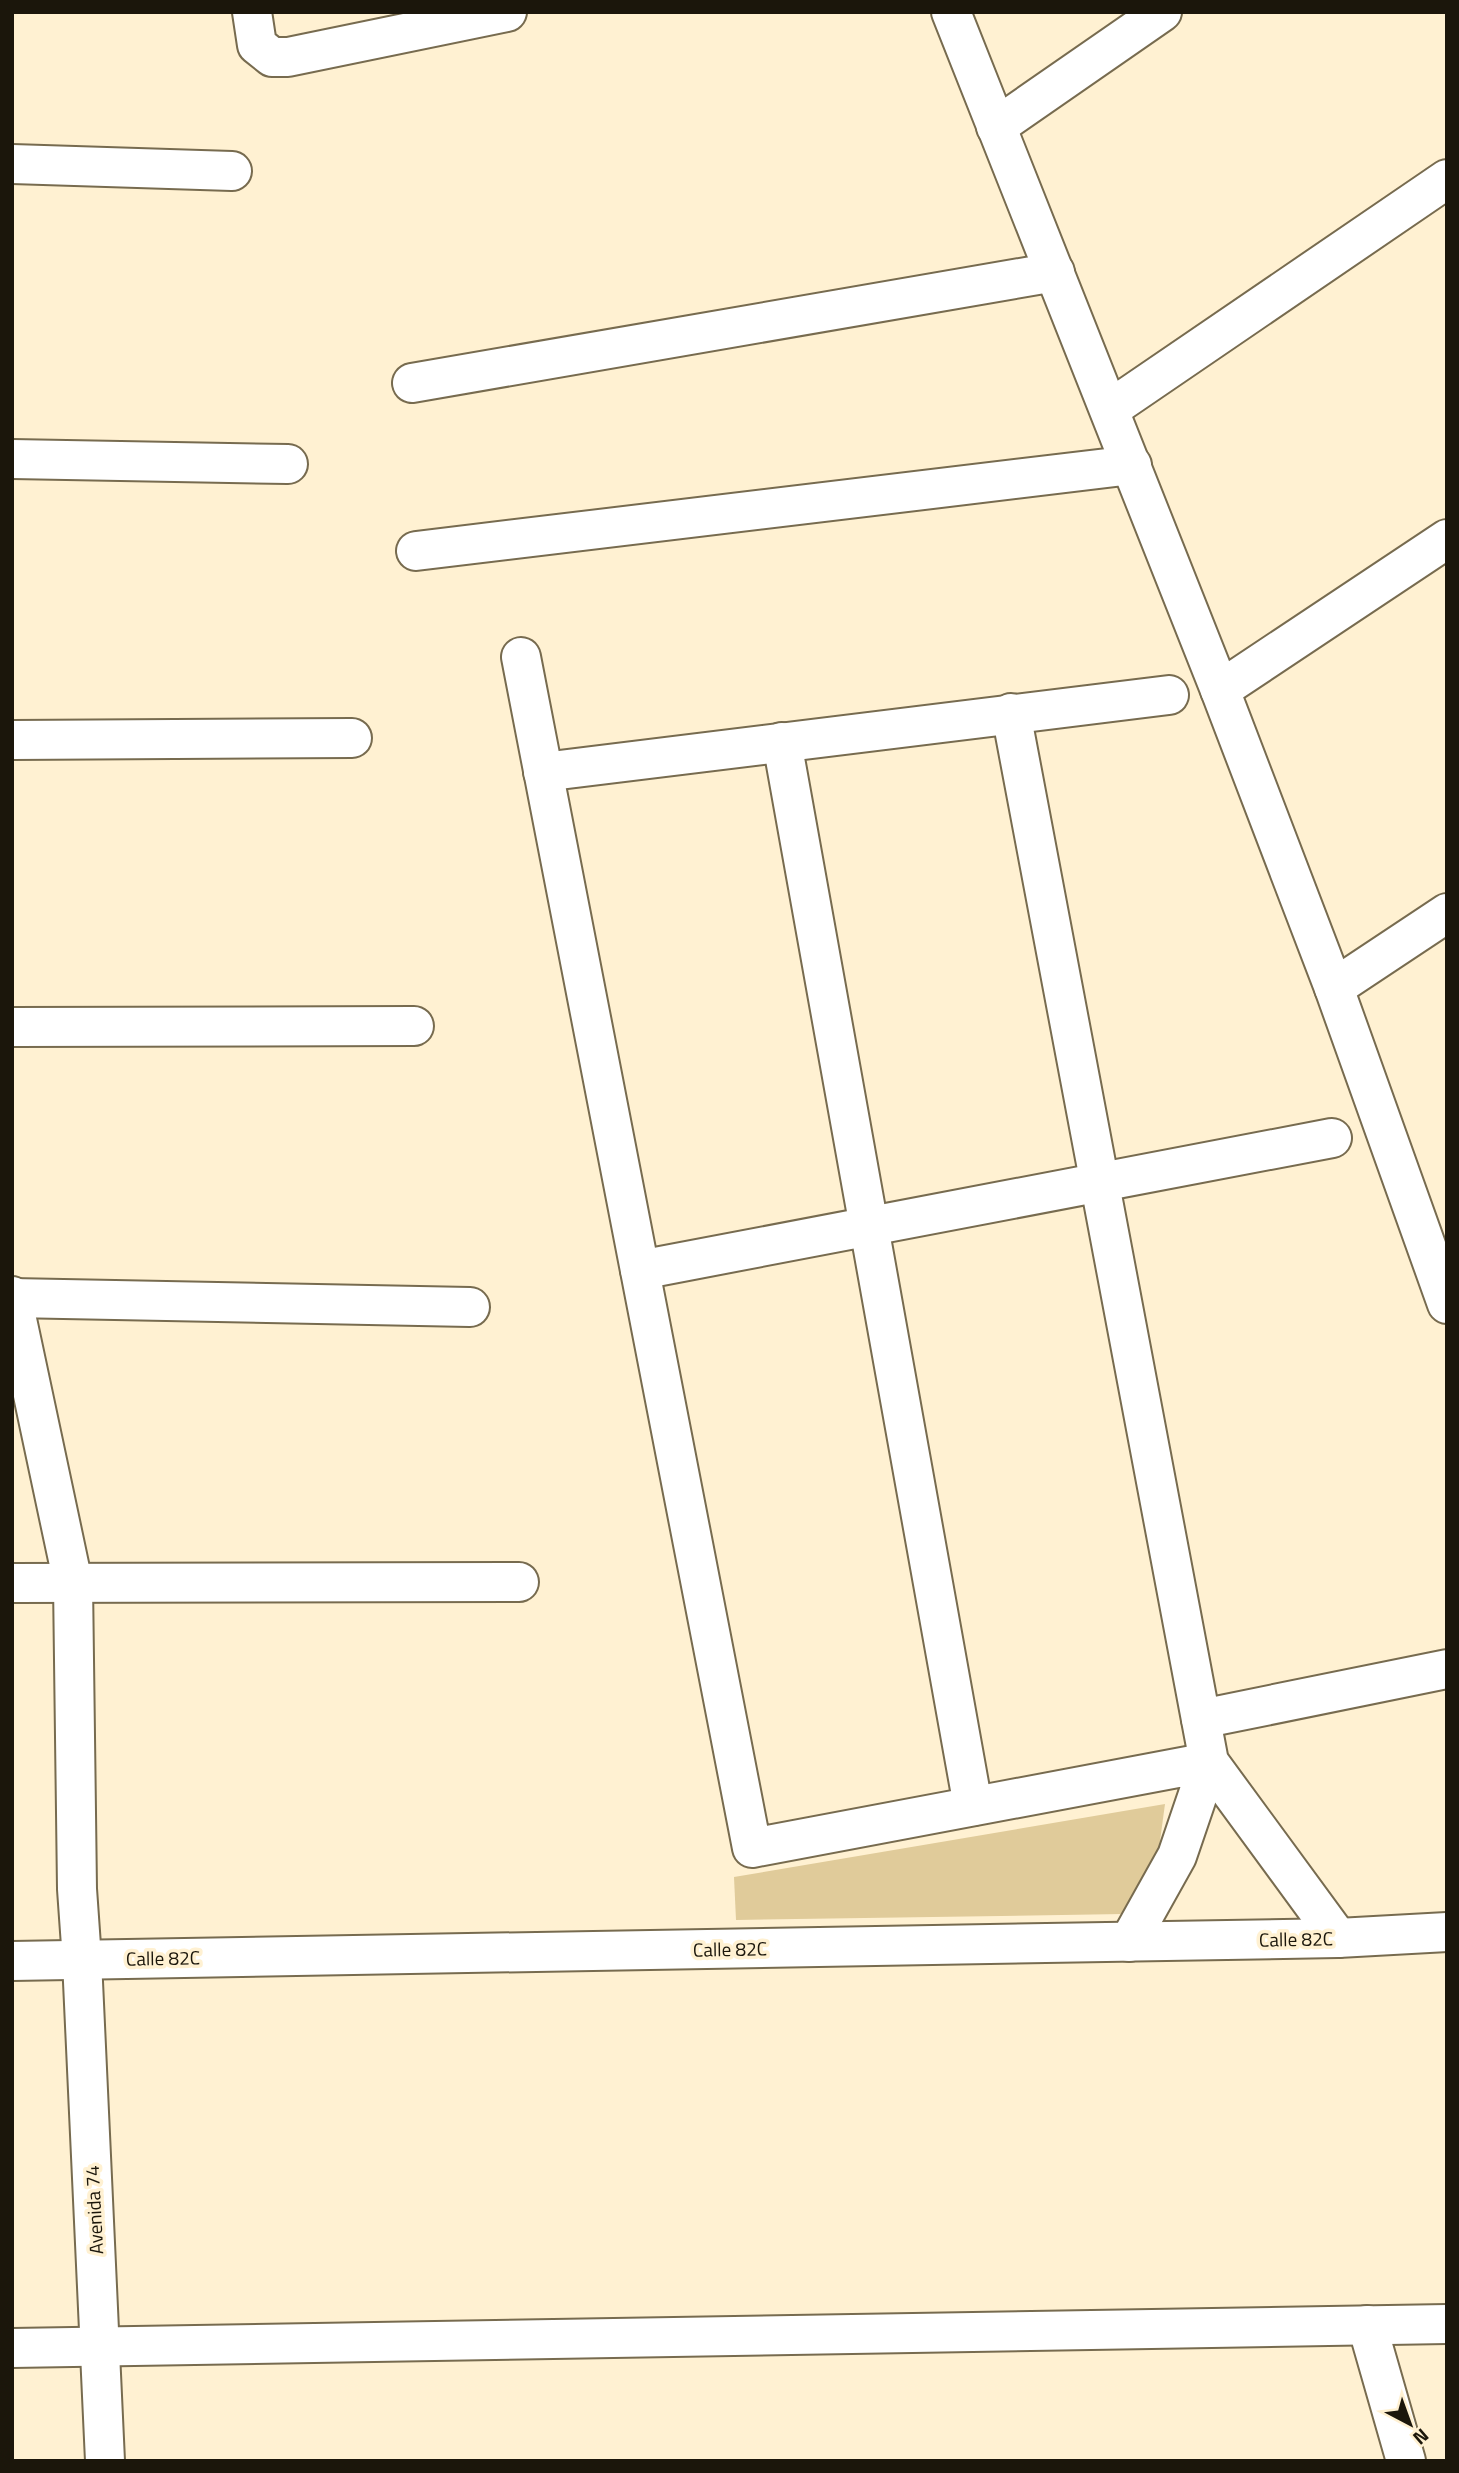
<svg xmlns="http://www.w3.org/2000/svg" width="1459" height="2473" font-family="'Titillium Web',sans-serif">
  <style>
    .green { fill: #e0cb9a }
    .lines { fill: none; stroke-linecap: round; stroke-linejoin: round }
    .minor-casing { stroke: #776b4f; stroke-width: 42 }
    .tertiary-casing { stroke: #776b4f; stroke-width: 42 }
    .minor { stroke: #fff; stroke-width: 38 }
    .tertiary { stroke: #fff; stroke-width: 38 }
    .labels { text-anchor: middle; stroke-width: 7; stroke-linejoin: round; paint-order: stroke }
    .street-label { font-size: 19px; fill: #1b160b; stroke: #fff1d2 }
  </style>
  <rect width="100%" height="100%" fill="#fff1d2"/>
  <!-- green -->
  <path class="green" d="M1165 1804 1157 1863 1123 1914 736 1920 734 1877Z"/>
  <g class="lines">
    <!-- minor casing -->
    <g class="minor-casing">
      <g id="minor">
        <path d="M252 12 257 45 272 57H288L507 12"/>
        <path d="M951 12 1220 690 1334 988 1447 1304"/>
        <path d="M996 127 1162 12"/>
        <path d="M12 164 232 171"/>
        <path d="M412 383 1055 272"/>
        <path d="M1110 409 1447 179"/>
        <path d="M12 459 288 464"/>
        <path d="M416 551 1132 465"/>
        <path d="M521 657 752 1848 1209 1762 1177 1856 1129 1942"/>
        <path d="M1220 690 1447 539"/>
        <path d="M1011 713 1209 1762 1338 1938"/>
        <path d="M12 740 352 738"/>
        <path d="M782 742 973 1806"/>
        <path d="M543 772 1169 695"/>
        <path d="M1334 988 1447 913"/>
        <path d="M12 1027 414 1026"/>
        <path d="M640 1270 1332 1138"/>
        <path d="M12 1296 73 1583 77 1889 82 1960"/>
        <path d="M12 1298 470 1307"/>
        <path d="M12 1583 519 1582"/>
        <path d="M1201 1719 1447 1669"/>
        <path d="M1367 2325 1406 2461"/>
        <path d="M12 2348 1447 2324"/>
      </g>
    </g>
    <!-- tertiary casing -->
    <g class="tertiary-casing">
      <g id="tertiary">
        <path d="M82 1960 105 2461"/>
        <path d="M12 1961 1338 1938 1447 1932"/>
      </g>
    </g>
    <!-- minor -->
    <use href="#minor" class="minor"/>
    <!-- tertiary -->
    <use href="#tertiary" class="tertiary"/>
  </g>
  <g class="labels">
    <!-- street labels -->
    <g class="street-label">
      <text transform="translate(1296 1939) rotate(-1)" y="7">Calle 82C</text>
      <text transform="translate(730 1949) rotate(-1)" y="7">Calle 82C</text>
      <text transform="translate(163 1958) rotate(-1)" y="7">Calle 82C</text>
      <text transform="translate(94 2210) rotate(-93)" y="7">Avenida 74</text>
    </g>
  </g>
  <!-- border -->
  <rect width="1459" height="2473" fill="none" stroke="#1b160b" stroke-width="28"/>
  <!-- north arrow -->
  <g transform="translate(1410 2424) rotate(139)" stroke="#fff1d2" stroke-width="5" paint-order="stroke">
  <path d="M0-5L12 26L0 18L-12 26Z" fill="#1b160b"/>
  <text y="-10" font-size="19" font-weight="bold" text-anchor="middle" fill="#1b160b">N</text>
  </g>
</svg>
